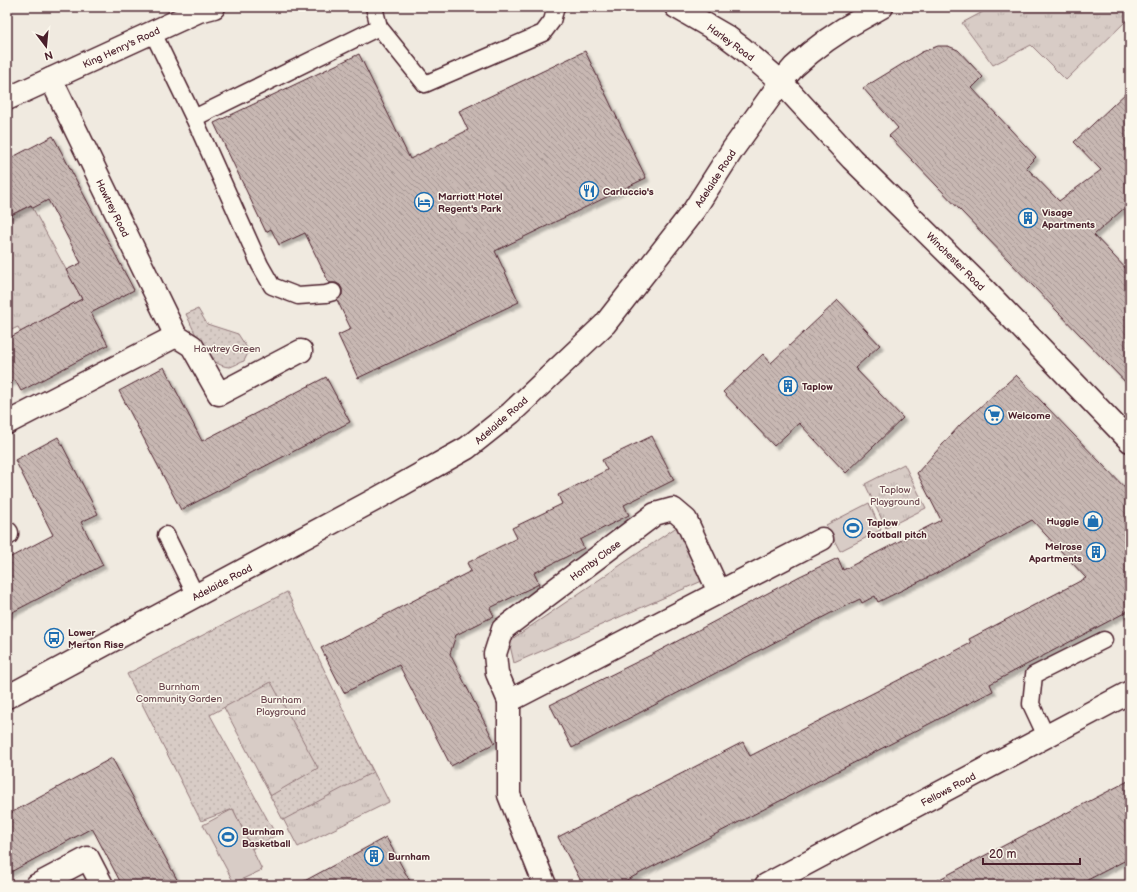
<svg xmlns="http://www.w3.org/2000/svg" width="1137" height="892" font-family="'Balsamiq Sans',sans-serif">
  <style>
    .grass { fill: url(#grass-tufts); stroke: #917678 }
    .garden { fill: url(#garden-dots); stroke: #917678 }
    .pitch { fill: #d8ccc6; stroke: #917678 }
    .building { fill: url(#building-back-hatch); stroke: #4a1f2b; filter: url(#shadow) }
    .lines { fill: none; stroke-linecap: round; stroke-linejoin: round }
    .lane-casing { stroke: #4a1f2b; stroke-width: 19 }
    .street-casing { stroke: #4a1f2b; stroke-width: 25 }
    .secondary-casing { stroke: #4a1f2b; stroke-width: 25 }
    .lane { stroke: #fbf7ec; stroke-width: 16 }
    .street { stroke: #fbf7ec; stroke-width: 22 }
    .secondary { stroke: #fbf7ec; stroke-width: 22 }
    .labels { text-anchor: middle; stroke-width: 3; stroke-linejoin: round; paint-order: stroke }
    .street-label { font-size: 10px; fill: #4a1f2b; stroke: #fbf7ec }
    .poi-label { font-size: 10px; font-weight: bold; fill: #4a1f2b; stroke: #fbf7ec; text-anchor: start }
    .park-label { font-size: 10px; fill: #6e4a52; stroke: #fbf7ec }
  </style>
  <defs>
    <pattern id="grass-tufts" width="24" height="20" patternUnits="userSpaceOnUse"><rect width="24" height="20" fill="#d8ccc6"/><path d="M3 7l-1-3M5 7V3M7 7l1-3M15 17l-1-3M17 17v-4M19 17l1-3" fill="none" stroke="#bbafaa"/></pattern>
    <pattern id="garden-dots" width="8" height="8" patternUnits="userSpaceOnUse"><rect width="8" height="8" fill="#d8ccc6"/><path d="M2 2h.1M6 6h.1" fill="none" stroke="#bbafaa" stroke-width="1.8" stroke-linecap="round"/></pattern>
    <pattern id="building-back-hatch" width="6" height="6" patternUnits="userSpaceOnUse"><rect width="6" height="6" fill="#c8b8b3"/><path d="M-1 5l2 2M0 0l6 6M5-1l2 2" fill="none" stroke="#a49592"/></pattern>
    <filter id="shadow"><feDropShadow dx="3.5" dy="3.5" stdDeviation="1" flood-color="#0004"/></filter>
  </defs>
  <rect width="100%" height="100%" fill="#f0eae0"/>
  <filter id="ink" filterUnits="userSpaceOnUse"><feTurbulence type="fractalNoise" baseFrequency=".025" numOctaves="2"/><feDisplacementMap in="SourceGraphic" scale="8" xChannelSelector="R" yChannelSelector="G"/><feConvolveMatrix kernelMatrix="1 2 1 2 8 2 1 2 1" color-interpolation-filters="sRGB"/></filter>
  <g filter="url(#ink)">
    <!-- grass -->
    <g class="grass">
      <path d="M992 7H1130V17L1066 80 1031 45 993 65 962 23Z"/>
      <path d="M31 205 82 299 57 312 25 340 18 327 7 332V217Z"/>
      <path d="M904 464 926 508 886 528 865 484Z"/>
      <path d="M681 524 702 581 514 663 509 641Z"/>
      <path d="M303 634 389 802 298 847 211 683Z"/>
    </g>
    <!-- garden -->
    <g class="garden">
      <path d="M198 309 207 324 238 334 249 351 244 361C240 362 234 366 230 367 207 367 195 332 186 314Z"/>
      <path d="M287 592 373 772 283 820 270 796 318 768 271 682 210 715 276 835 252 849 233 809 201 821 127 674Z"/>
    </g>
    <!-- pitch -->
    <g class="pitch">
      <path d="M869 503 881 530 840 551 826 525Z"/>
      <path d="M233 809 262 870 234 883 203 825Z"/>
    </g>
    <!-- building -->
    <g class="building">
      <path d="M938 46H948L958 50 983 77 972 88 1036 157 1026 167 1059 201 1101 170 1074 142 1130 89V203L1094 235 1130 273V387L889 136 898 128 863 88 922 52Z"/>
      <path d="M585 51 646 178 495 251 519 302 358 378 338 335 351 329 337 300 342 295V289L340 285 336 283H329L305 233 279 245 271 229 266 232 214 123 359 54 410 159 468 130 459 111Z"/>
      <path d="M53 136 134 290 91 313 108 345 21 391 15 380 7 384V339L82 299 66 270 81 263 48 200 33 208 31 205 7 217V160Z"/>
      <path d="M838 300 880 345 855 368 903 418 846 473 799 423 774 446 723 392 763 354 771 363Z"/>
      <path d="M164 367 202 441 326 377 350 422 181 510 119 391Z"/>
      <path d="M1016 375 1130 493V610L990 684 993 691 617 885H583L558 837 743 742 750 756 971 643 969 639 1086 578 1032 520 937 573 878 602 875 596 862 603 860 599 831 613 572 748 550 705 653 654 800 576 838 558 843 570 941 520 917 473 960 425Z"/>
      <path d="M652 436 674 480 624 505 629 515 580 540 584 548 534 573 539 584 490 608 494 616 456 635 450 654 495 743 451 766 399 665 344 693 321 648 471 571 467 563 517 538 512 528 562 504 558 495 607 470 602 460Z"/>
      <path d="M58 437 98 514 81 522 103 565 7 615V559L53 535 15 460Z"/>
      <path d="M112 758 180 885H122L92 828 7 874V815Z"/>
      <path d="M1130 780V858L1078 885H928Z"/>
      <path d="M386 837 412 885H297Z"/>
    </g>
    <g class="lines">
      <!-- lane casing -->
      <g class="lane-casing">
        <g id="lane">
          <path d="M374 7 379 27 425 84 543 33 552 21 556 7"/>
          <path d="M153 33 194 118 260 265 272 286 298 296 326 294 333 292"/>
          <path d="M194 118 379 27"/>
          <path d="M166 535 196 596"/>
          <path d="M1046 736 1031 704 1034 675 1104 640"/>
        </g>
      </g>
      <!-- street casing -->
      <g class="street-casing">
        <g id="street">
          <path d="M676 7 726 36 742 48 781 82 852 159 984 289 1130 441"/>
          <path d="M51 79 176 336 192 346 219 394 301 351"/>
          <path d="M7 99 199 11 214 7"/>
          <path d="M7 423 176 336"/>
          <path d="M7 533V534"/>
          <path d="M509 701 822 539"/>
          <path d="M37 885 88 858 102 885"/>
          <path d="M545 885 509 795V701L497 673 495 654 503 629 655 514 673 509 686 520 719 592"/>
          <path d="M766 885 1130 692"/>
        </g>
      </g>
      <!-- secondary casing -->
      <g class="secondary-casing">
        <path id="secondary" d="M7 697 378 498 467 448 511 413 605 324 694 210 733 149 781 82 794 67 810 53 827 40 845 28 882 7"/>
      </g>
      <!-- lane -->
      <use href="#lane" class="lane"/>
      <!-- street -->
      <use href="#street" class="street"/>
      <!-- secondary -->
      <use href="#secondary" class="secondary"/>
    </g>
  </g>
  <!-- icons -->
  <defs>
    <g id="restaurant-ring" transform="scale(1)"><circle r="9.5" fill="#fbf7ec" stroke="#1f6fb2" stroke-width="1.5"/><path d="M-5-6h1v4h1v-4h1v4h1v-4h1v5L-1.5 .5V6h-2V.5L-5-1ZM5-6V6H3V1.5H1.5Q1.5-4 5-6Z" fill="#1f6fb2"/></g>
    <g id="hotel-ring" transform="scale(1)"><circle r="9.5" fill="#fbf7ec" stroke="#1f6fb2" stroke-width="1.5"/><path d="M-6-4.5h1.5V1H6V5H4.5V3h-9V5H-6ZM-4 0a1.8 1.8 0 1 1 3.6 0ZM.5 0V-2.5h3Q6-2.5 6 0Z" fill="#1f6fb2"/></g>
    <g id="building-ring" transform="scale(1)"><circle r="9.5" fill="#fbf7ec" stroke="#1f6fb2" stroke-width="1.5"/><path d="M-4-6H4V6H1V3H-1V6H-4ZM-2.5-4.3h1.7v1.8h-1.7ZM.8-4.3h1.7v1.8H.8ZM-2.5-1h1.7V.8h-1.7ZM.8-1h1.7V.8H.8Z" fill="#1f6fb2"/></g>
    <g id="supermarket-ring" transform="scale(1)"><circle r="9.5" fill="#fbf7ec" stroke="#1f6fb2" stroke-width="1.5"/><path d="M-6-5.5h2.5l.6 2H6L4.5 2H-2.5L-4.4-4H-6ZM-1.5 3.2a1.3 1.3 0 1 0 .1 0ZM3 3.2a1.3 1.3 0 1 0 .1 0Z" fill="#1f6fb2"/></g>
    <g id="shop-ring" transform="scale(1)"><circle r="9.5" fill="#fbf7ec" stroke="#1f6fb2" stroke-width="1.5"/><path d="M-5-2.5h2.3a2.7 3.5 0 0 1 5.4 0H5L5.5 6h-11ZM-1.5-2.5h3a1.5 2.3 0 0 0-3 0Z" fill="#1f6fb2"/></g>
    <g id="stadium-ring" transform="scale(1)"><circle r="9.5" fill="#fbf7ec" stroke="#1f6fb2" stroke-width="1.5"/><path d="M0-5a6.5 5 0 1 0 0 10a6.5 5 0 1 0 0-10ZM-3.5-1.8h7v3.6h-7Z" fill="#1f6fb2"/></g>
    <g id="bus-ring" transform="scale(1)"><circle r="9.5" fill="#fbf7ec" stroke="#1f6fb2" stroke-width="1.5"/><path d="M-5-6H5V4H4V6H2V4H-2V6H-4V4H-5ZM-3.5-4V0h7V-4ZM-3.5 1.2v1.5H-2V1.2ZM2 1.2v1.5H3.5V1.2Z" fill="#1f6fb2"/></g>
  </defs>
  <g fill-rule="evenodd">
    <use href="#restaurant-ring" x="589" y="191"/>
    <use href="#hotel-ring" x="424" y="202"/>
    <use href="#building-ring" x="1028" y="218"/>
    <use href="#building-ring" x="788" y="386"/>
    <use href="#supermarket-ring" x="994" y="415"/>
    <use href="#shop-ring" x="1093" y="521"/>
    <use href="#stadium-ring" x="853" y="528"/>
    <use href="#building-ring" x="1096" y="552"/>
    <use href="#bus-ring" x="54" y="638"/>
    <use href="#stadium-ring" x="228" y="837"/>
    <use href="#building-ring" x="374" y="856"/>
  </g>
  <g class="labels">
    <!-- street labels -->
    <g class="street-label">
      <text transform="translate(731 42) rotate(36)" y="4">Harley Road</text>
      <text transform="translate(121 47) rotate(-25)" y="4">King Henry's Road</text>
      <text transform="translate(715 178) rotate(-57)" y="4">Adelaide Road</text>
      <text transform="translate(113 208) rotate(64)" y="4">Hawtrey Road</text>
      <text transform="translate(956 261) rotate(45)" y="4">Winchester Road</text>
      <text transform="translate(501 420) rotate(-41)" y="4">Adelaide Road</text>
      <text transform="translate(595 560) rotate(-37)" y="4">Hornby Close</text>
      <text transform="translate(222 582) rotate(-28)" y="4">Adelaide Road</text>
      <text transform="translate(948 789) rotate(-28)" y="4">Fellows Road</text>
    </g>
    <!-- poi labels -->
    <g class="poi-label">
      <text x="603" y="195">Carluccio's</text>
      <text x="438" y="200">Marriott Hotel<tspan x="438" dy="12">Regent's Park</tspan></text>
      <text x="1042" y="216">Visage<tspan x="1042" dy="12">Apartments</tspan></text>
      <text x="802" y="390">Taplow</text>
      <text x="1008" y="419">Welcome</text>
      <text x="1079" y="525" text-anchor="end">Huggle</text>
      <text x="867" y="526">Taplow<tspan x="867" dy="12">football pitch</tspan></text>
      <text x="1082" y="550" text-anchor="end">Melrose<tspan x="1082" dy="12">Apartments</tspan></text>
      <text x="68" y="636">Lower<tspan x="68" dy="12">Merton Rise</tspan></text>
      <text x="242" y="835">Burnham<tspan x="242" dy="12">Basketball</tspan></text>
      <text x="388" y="860">Burnham</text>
    </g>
    <!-- park labels -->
    <g class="park-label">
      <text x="227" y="352">Hawtrey Green</text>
      <text x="895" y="493">Taplow<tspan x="895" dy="12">Playground</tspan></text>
      <text x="179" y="690">Burnham<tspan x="179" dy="12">Community Garden</tspan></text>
      <text x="281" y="703">Burnham<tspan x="281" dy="12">Playground</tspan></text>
    </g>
  </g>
  <!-- margin -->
  <rect width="1137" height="892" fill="none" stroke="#fbf7ec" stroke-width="24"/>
  <rect x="12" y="12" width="1113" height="868" fill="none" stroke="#4a1f2b" stroke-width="1.5" filter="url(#ink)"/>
  <!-- north arrow -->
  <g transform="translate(46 46) rotate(164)" stroke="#fbf7ec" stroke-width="3" paint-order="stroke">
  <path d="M0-3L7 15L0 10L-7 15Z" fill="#4a1f2b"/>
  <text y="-6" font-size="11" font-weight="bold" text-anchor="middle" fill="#4a1f2b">N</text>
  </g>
  <!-- scale -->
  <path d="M983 858v6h97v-6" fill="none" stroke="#4a1f2b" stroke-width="2"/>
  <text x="989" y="858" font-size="12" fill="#4a1f2b" stroke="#fbf7ec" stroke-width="3" paint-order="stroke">20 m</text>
</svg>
